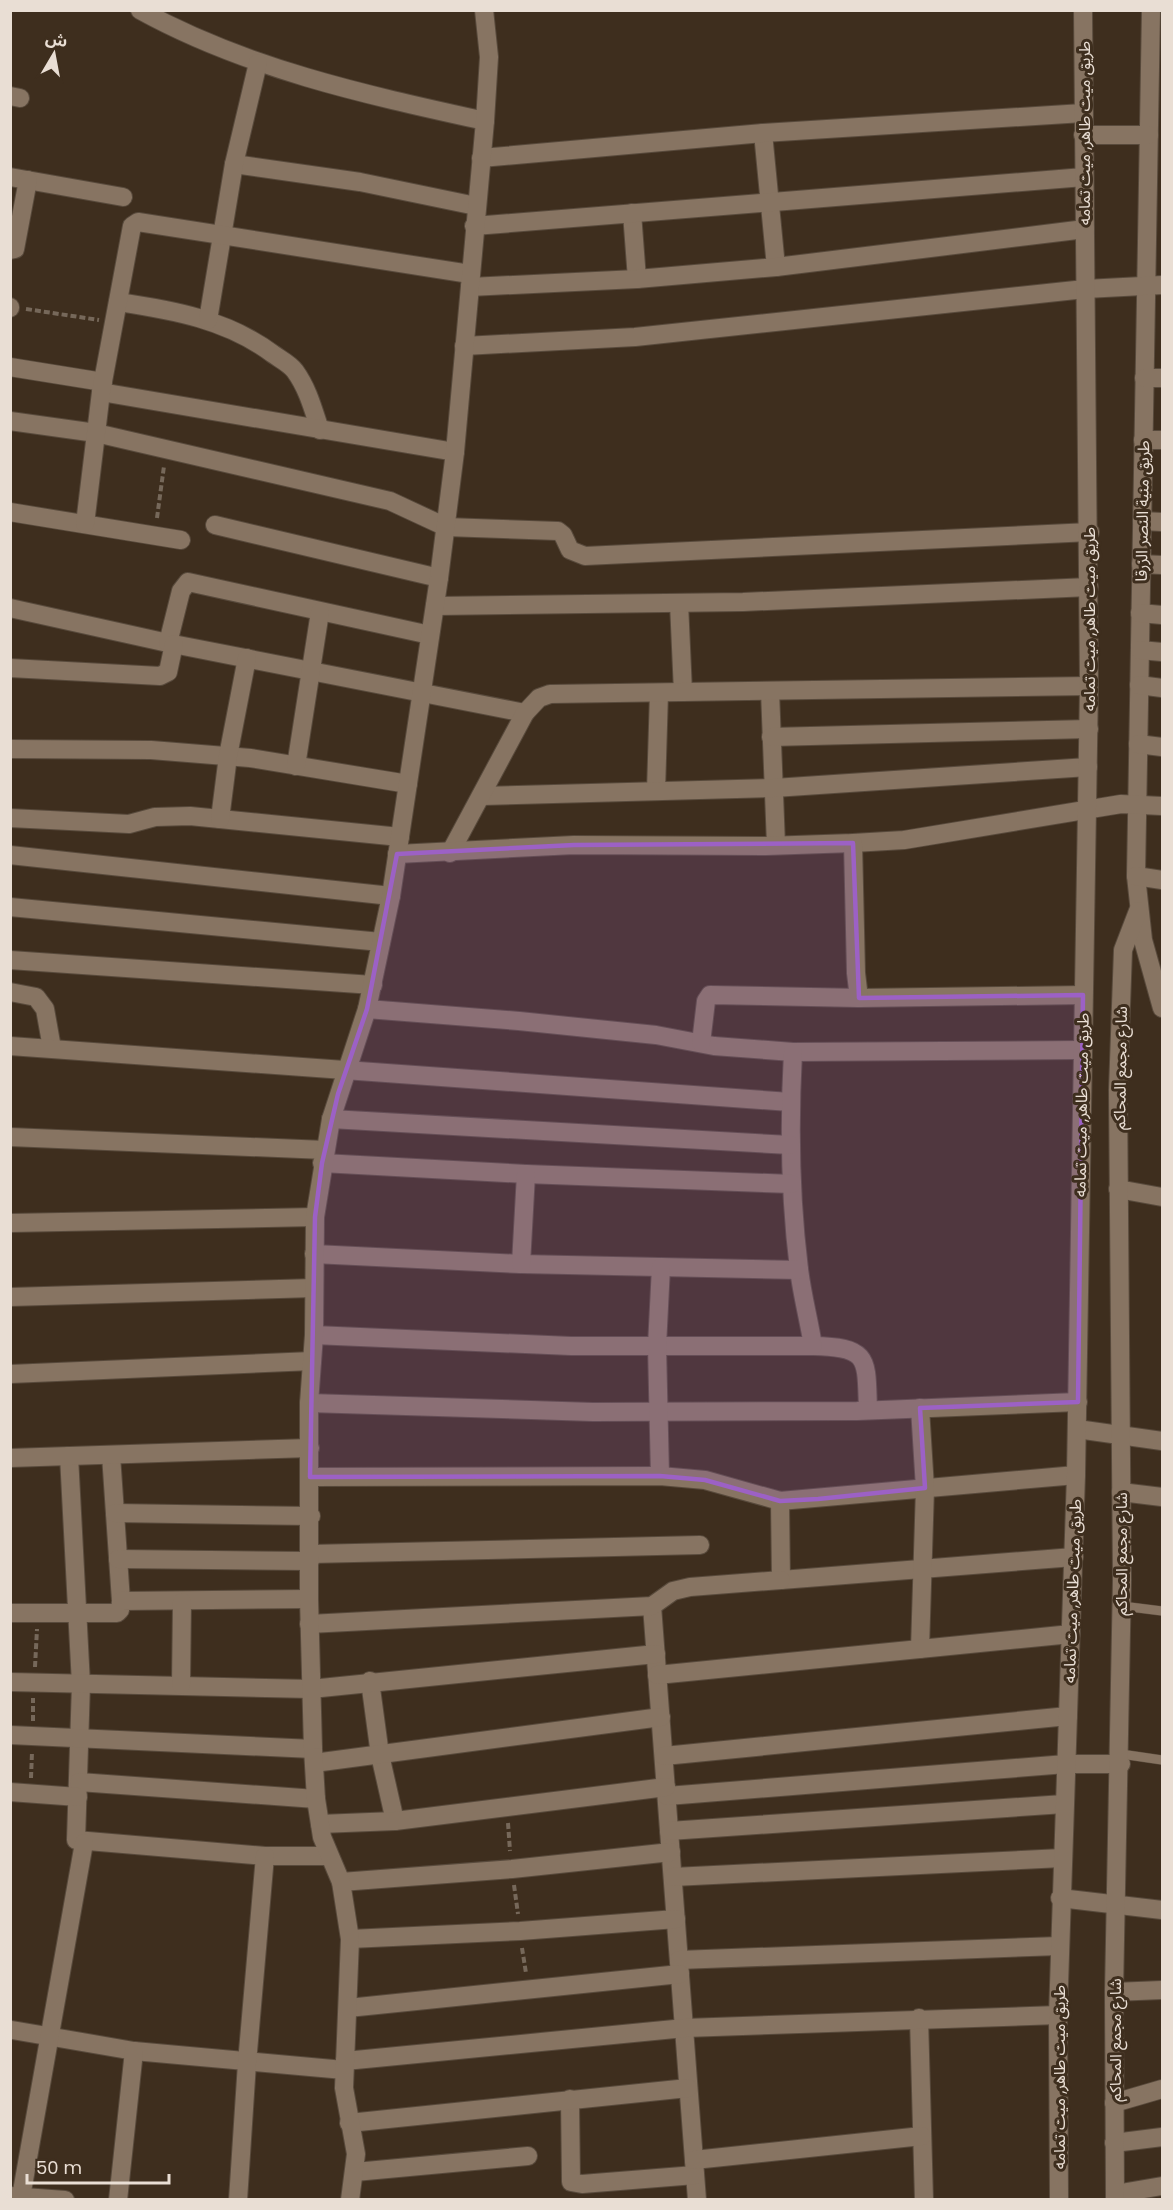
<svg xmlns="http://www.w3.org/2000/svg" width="1173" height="2210" font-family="Poppins,'Noto Sans Arabic',sans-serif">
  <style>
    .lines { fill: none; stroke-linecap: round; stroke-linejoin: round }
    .lane-casing { stroke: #584a3c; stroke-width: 10 }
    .street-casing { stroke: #584a3c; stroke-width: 20 }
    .path { stroke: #76685a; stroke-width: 4; stroke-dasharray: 6 3; stroke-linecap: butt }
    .lane { stroke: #877462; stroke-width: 9 }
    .street { stroke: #877462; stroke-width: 18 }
    .marked { fill: #9c61c5; fill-opacity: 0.2; stroke: #9c61c5; stroke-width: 4.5; stroke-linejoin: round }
    .labels { text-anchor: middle; stroke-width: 6; stroke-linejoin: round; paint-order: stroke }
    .street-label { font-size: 16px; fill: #e9ded4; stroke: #3e2e1e }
  </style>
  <rect width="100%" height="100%" fill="#3e2e1e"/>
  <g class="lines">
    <!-- lane casing -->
    <g class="lane-casing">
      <g id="lane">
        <path d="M1122 1606 1162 1611"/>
        <path d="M1121 1754 1162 1760"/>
      </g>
    </g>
    <!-- street casing -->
    <g class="street-casing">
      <g id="street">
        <path d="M140 10C247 69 367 95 485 121"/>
        <path d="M1151 10 1136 876 1143 940 1162 1008"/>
        <path d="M10 96 20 98"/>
        <path d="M763 133 776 267"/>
        <path d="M1083 135H1149"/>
        <path d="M481 158 763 133 1083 113"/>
        <path d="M234 164 360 182 476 206"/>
        <path d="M10 177 123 197"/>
        <path d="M632 213 637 279"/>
        <path d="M474 226 1084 177"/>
        <path d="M10 250 15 249 28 180"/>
        <path d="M470 287 637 279 776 267 1085 229"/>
        <path d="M118 302C173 310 228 320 273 354 280 359 290 364 295 371 308 389 313 409 320 430"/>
        <path d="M10 307V308"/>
        <path d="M208 320 234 164 258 63"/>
        <path d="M464 346 635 337 1085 289 1162 285"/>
        <path d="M10 367 103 382"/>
        <path d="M1144 378H1162"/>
        <path d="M101 392 455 452"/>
        <path d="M10 421 96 433 390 501 446 527 558 531 563 535 570 550 585 556 1090 532"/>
        <path d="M1143 440H1162"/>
        <path d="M10 512 181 540"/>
        <path d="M1142 521 1162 522"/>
        <path d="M85 524 101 392 132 226 138 222 470 274"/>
        <path d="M215 525 439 578"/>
        <path d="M1141 564 1162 565"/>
        <path d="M679 603 683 692"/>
        <path d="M435 606 743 602 1089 587"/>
        <path d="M10 608 168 643 525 713"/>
        <path d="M1140 613 1162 615"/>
        <path d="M168 643 181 591 188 582 430 635"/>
        <path d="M1140 650 1162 652"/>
        <path d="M10 668 160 676 168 672 174 644"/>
        <path d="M1139 685 1162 688"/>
        <path d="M770 691 776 845"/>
        <path d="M771 737 1089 729"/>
        <path d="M1138 744 1162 747"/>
        <path d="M10 749 151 750 250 758 408 784"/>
        <path d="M296 766 320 612"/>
        <path d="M656 791 659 693"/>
        <path d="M482 796 774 788 1088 767"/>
        <path d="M10 818 129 824 155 817 190 816 400 837"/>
        <path d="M220 819 228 756 247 658"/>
        <path d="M450 853 525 713 539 698 550 694 1089 686"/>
        <path d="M397 854 574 845 766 846 853 843 904 840 1121 804 1162 806"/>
        <path d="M10 855 391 896"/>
        <path d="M1136 876 1162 880"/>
        <path d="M10 907 381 942"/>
        <path d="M10 960 373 985"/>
        <path d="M10 992 36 997 45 1009 52 1048"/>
        <path d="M859 998 1083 995"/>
        <path d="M367 1009 519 1021 656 1035 714 1046 793 1052 1082 1050"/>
        <path d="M701 1043 706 1001 710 995 859 998 856 973 853 843"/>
        <path d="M10 1046 790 1102"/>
        <path d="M793 1052C789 1125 790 1197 799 1269 802 1295 809 1320 813 1346 871 1347 866 1359 868 1410"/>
        <path d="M331 1119 790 1145"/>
        <path d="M10 1137 325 1150"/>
        <path d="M322 1163 526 1174 792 1184"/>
        <path d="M1118 1189 1162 1197"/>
        <path d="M10 1223 315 1217"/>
        <path d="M314 1254 521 1264 799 1270"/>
        <path d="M521 1264 526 1174"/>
        <path d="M10 1297 314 1288"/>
        <path d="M314 1335 571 1346H813"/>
        <path d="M10 1374 312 1361"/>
        <path d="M309 1403 593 1412 857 1411 1078 1402"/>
        <path d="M1077 1429 1162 1441"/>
        <path d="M111 1455 121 1601"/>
        <path d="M69 1456 81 1684 76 1840 265 1856H329"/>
        <path d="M10 1458 310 1448"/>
        <path d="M660 1476 657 1346 661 1267"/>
        <path d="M310 1477 660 1476 705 1480 780 1501 1076 1475"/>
        <path d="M1121 1492 1162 1497"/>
        <path d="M780 1501 781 1580 1074 1557"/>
        <path d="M115 1513 311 1516"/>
        <path d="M310 1554 700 1545"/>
        <path d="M118 1559 310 1561"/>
        <path d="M652 1606 697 2200"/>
        <path d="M10 1613H117L120 1610 121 1601 309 1599"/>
        <path d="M309 1624 652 1606 673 1591 690 1587 781 1580"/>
        <path d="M920 1649 925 1488 920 1408"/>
        <path d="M657 1675 1071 1634"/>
        <path d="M370 1681 380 1755 395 1821"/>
        <path d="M10 1682 311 1689 656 1654"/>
        <path d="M181 1685 182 1602"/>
        <path d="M10 1735 313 1749"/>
        <path d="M664 1756 1068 1716"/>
        <path d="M314 1763 661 1717"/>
        <path d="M79 1782 316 1799"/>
        <path d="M10 1792 78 1797"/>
        <path d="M667 1796 1066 1764H1121"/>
        <path d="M320 1824 395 1821 666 1787"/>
        <path d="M669 1831 1064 1804"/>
        <path d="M673 1877 1062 1858"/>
        <path d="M341 1882 512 1869 671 1852"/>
        <path d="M1060 1898 1162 1910"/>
        <path d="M350 1939 520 1931 676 1919"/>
        <path d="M679 1960 1059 1946"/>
        <path d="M1114 1992 1162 1990"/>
        <path d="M348 2008 680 1974"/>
        <path d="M919 2018 924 2200"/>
        <path d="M12 2030 134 2051 344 2070"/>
        <path d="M345 2061 685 2028 1058 2015"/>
        <path d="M570 2099 571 2182 582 2184 695 2175"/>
        <path d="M1114 2103 1162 2089"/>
        <path d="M349 2123 688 2088"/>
        <path d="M1114 2143 1162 2137"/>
        <path d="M694 2160 922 2136"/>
        <path d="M355 2172 528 2156"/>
        <path d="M1115 2194 1162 2186"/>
        <path d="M10 2196 65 2200"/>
        <path d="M21 2197 84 1843"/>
        <path d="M118 2200 134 2051"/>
        <path d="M238 2200 247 2063 265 1856"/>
        <path d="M350 2200 356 2154 344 2088 350 1939 341 1882 322 1837 316 1799 313 1749 309 1599V1403L314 1335 315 1217 331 1119 367 1009 391 896 439 578 455 452 485 121 489 57 484 10"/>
        <path d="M1059 2200 1058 2015 1076 1475 1089 686 1083 10"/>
        <path d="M1115 2200 1114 1992 1122 1580 1118 1090 1123 950 1138 911"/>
      </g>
    </g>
    <!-- path -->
    <g class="path">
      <path d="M26 309 99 320"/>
      <path d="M157 518 164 466"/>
      <path d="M35 1667 37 1629"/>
      <path d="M33 1721V1698"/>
      <path d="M31 1778 32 1752"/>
      <path d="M508 1823 510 1851"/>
      <path d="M514 1885 518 1914"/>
      <path d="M522 1948 526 1973"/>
    </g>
    <!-- lane -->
    <use href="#lane" class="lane"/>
    <!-- street -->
    <use href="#street" class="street"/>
  </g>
  <!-- marked area -->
  <path class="marked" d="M853 843 859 998 1083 995 1078 1402 920 1408 925 1488 818 1499 780 1501 705 1480 660 1476 310 1477 315 1217 322 1163 338 1094 367 1009 397 854 574 845Z"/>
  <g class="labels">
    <!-- street labels -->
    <g class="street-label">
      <text transform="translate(1084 133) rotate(-90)" y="6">طريق ميت طاهر, ميت تمامه</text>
      <text transform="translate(1142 511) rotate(-89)" y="6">طريق منية النصر الزرقا</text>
      <text transform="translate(1089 619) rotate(-90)" y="6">طريق ميت طاهر, ميت تمامه</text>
      <text transform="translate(1120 1068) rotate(-89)" y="6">شارع مجمع المحاكم</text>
      <text transform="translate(1081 1105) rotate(-89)" y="6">طريق ميت طاهر, ميت تمامه</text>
      <text transform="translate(1121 1554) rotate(-90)" y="6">شارع مجمع المحاكم</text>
      <text transform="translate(1072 1591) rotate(-88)" y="6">طريق ميت طاهر, ميت تمامه</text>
      <text transform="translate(1115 2040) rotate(-90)" y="6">شارع مجمع المحاكم</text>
      <text transform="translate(1059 2077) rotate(-90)" y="6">طريق ميت طاهر, ميت تمامه</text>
    </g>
  </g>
  <!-- border -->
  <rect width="1173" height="2210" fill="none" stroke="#e9ded4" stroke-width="24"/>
  <!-- north arrow -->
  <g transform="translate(54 54) rotate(10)" stroke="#3e2e1e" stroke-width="4.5" paint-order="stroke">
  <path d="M0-4.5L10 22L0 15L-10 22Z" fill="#e9ded4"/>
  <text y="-9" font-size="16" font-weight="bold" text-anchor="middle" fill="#e9ded4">ش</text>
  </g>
  <!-- scale -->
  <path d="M27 2174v9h142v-9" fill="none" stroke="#e9ded4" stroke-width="3"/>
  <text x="36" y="2174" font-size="18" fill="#e9ded4" stroke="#3e2e1e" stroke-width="4.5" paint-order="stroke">50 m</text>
</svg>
